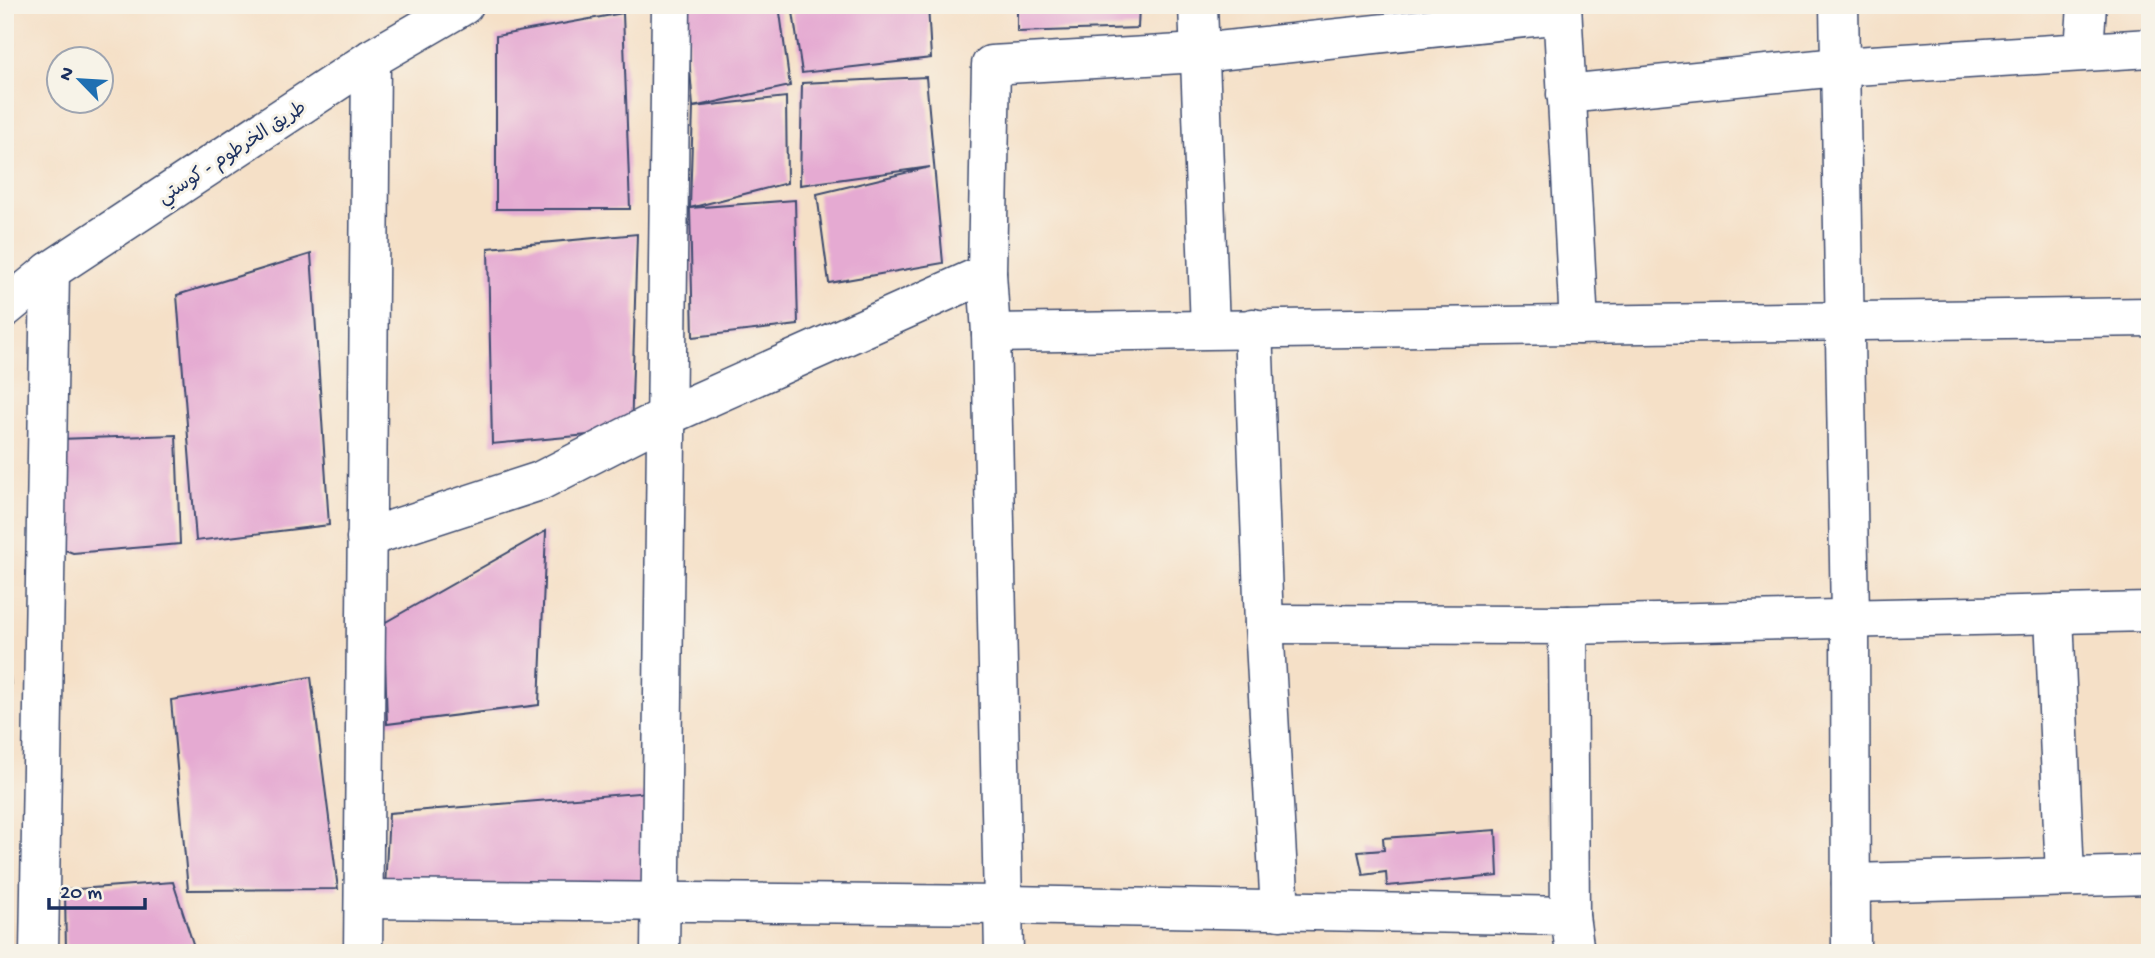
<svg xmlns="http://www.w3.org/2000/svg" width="2155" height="958" font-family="'Gochi Hand','Playpen Sans Arabic',sans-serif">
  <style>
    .building { fill: #e5aad2 }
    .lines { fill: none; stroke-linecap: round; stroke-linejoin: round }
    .minor-casing { stroke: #3c4a6e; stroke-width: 41 }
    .highway-casing { stroke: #3c4a6e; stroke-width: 41 }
    .minor { stroke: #fff; stroke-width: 38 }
    .highway { stroke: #fff; stroke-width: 38 }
    .labels { text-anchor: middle; stroke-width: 6; stroke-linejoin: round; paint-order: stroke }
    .street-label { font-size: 19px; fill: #1b2f5e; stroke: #f7f3e8 }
  </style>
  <rect width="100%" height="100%" fill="#f7f3e8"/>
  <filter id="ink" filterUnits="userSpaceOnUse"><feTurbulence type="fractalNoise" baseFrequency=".0143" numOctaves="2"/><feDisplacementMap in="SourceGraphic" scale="14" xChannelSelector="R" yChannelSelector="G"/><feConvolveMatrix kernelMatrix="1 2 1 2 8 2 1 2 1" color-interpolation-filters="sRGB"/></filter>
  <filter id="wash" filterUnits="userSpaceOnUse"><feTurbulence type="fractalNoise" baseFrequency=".00686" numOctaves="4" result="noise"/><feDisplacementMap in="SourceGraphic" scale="28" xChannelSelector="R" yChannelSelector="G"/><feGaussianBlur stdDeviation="1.57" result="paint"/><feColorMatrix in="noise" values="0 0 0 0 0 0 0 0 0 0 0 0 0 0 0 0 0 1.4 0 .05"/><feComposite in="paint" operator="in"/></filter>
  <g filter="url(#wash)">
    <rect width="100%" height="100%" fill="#f5e0c7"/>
    <g id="blocks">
      <!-- building -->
      <g class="building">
        <path d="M685 5H779L790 86 693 107Z"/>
        <path d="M792 5H928L931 58 802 73Z"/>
        <path d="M1017 5H1139L1138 28 1017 32Z"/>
        <path d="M623 13 630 209H496V36Z"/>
        <path d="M926 77 943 263 829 283 817 194 930 167 800 185 802 83Z"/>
        <path d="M786 97 787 183 690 208 693 107Z"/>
        <path d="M795 200 798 325 693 337 690 208Z"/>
        <path d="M637 234 631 435H588L492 444 488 248Z"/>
        <path d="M311 254 329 525 196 541 177 295Z"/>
        <path d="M176 435 180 544 73 553 60 548 59 439Z"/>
        <path d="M546 531 539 705 387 724 384 623Z"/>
        <path d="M5 590 13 727H5Z"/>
        <path d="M311 677 338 889 188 890 171 700Z"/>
        <path d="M650 792 651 901 385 888 389 813Z"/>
        <path d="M1496 830 1498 876 1387 886 1386 872 1363 875 1358 852 1384 850 1383 838Z"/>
        <path d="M173 882 196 953H66L65 890Z"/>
      </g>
    </g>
  </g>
  <g filter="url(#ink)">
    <use href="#blocks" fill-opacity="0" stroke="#3c4a6e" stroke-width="2"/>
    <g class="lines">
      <!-- minor casing -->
      <g class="minor-casing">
        <g id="minor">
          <path d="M1198 5 1210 329"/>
          <path d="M1562 5 1579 325"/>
          <path d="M1839 5 1850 617 1851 953"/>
          <path d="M2084 51 2087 5"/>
          <path d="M1566 94 1838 67 2150 48"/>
          <path d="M1253 328 1264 624 1280 911"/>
          <path d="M991 333 2150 317"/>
          <path d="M366 538 540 481 665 417 987 273"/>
          <path d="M2054 614 2065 877"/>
          <path d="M1264 624 1568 625 2150 612"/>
          <path d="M1568 625 1570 916 1575 953"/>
          <path d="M1851 883 2150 875"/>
          <path d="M364 899 1005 905 1570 916"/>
          <path d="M39 953 50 271"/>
          <path d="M363 953 371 59"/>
          <path d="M660 953 671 5"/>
          <path d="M1004 953 991 333 987 273 991 65 1199 53 1562 14"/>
        </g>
      </g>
      <!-- highway casing -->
      <g class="highway-casing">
        <path id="highway" d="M5 308 50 271 371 59 464 5"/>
      </g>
      <!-- minor -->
      <use href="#minor" class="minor"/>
      <!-- highway -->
      <use href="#highway" class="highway"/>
    </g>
  </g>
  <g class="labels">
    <!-- street labels -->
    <g class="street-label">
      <text transform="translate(231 151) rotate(-33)" y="7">طريق الخرطوم - كوستي</text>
    </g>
  </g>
  <!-- margin -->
  <rect width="2155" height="958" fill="none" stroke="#f7f3e8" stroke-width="28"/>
  <!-- north arrow -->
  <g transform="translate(80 80) rotate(295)"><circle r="33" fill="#f7f3e8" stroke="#9fa5b1" stroke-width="2"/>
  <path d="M0-5L12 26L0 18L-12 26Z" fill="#1f6fb2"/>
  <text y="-10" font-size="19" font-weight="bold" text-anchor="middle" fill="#1b2f5e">N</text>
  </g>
  <!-- scale -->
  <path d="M49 898v10h96v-10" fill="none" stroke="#1b2f5e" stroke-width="3.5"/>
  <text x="60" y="898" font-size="21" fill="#1b2f5e" stroke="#f7f3e8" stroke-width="5" paint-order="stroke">20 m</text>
</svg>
